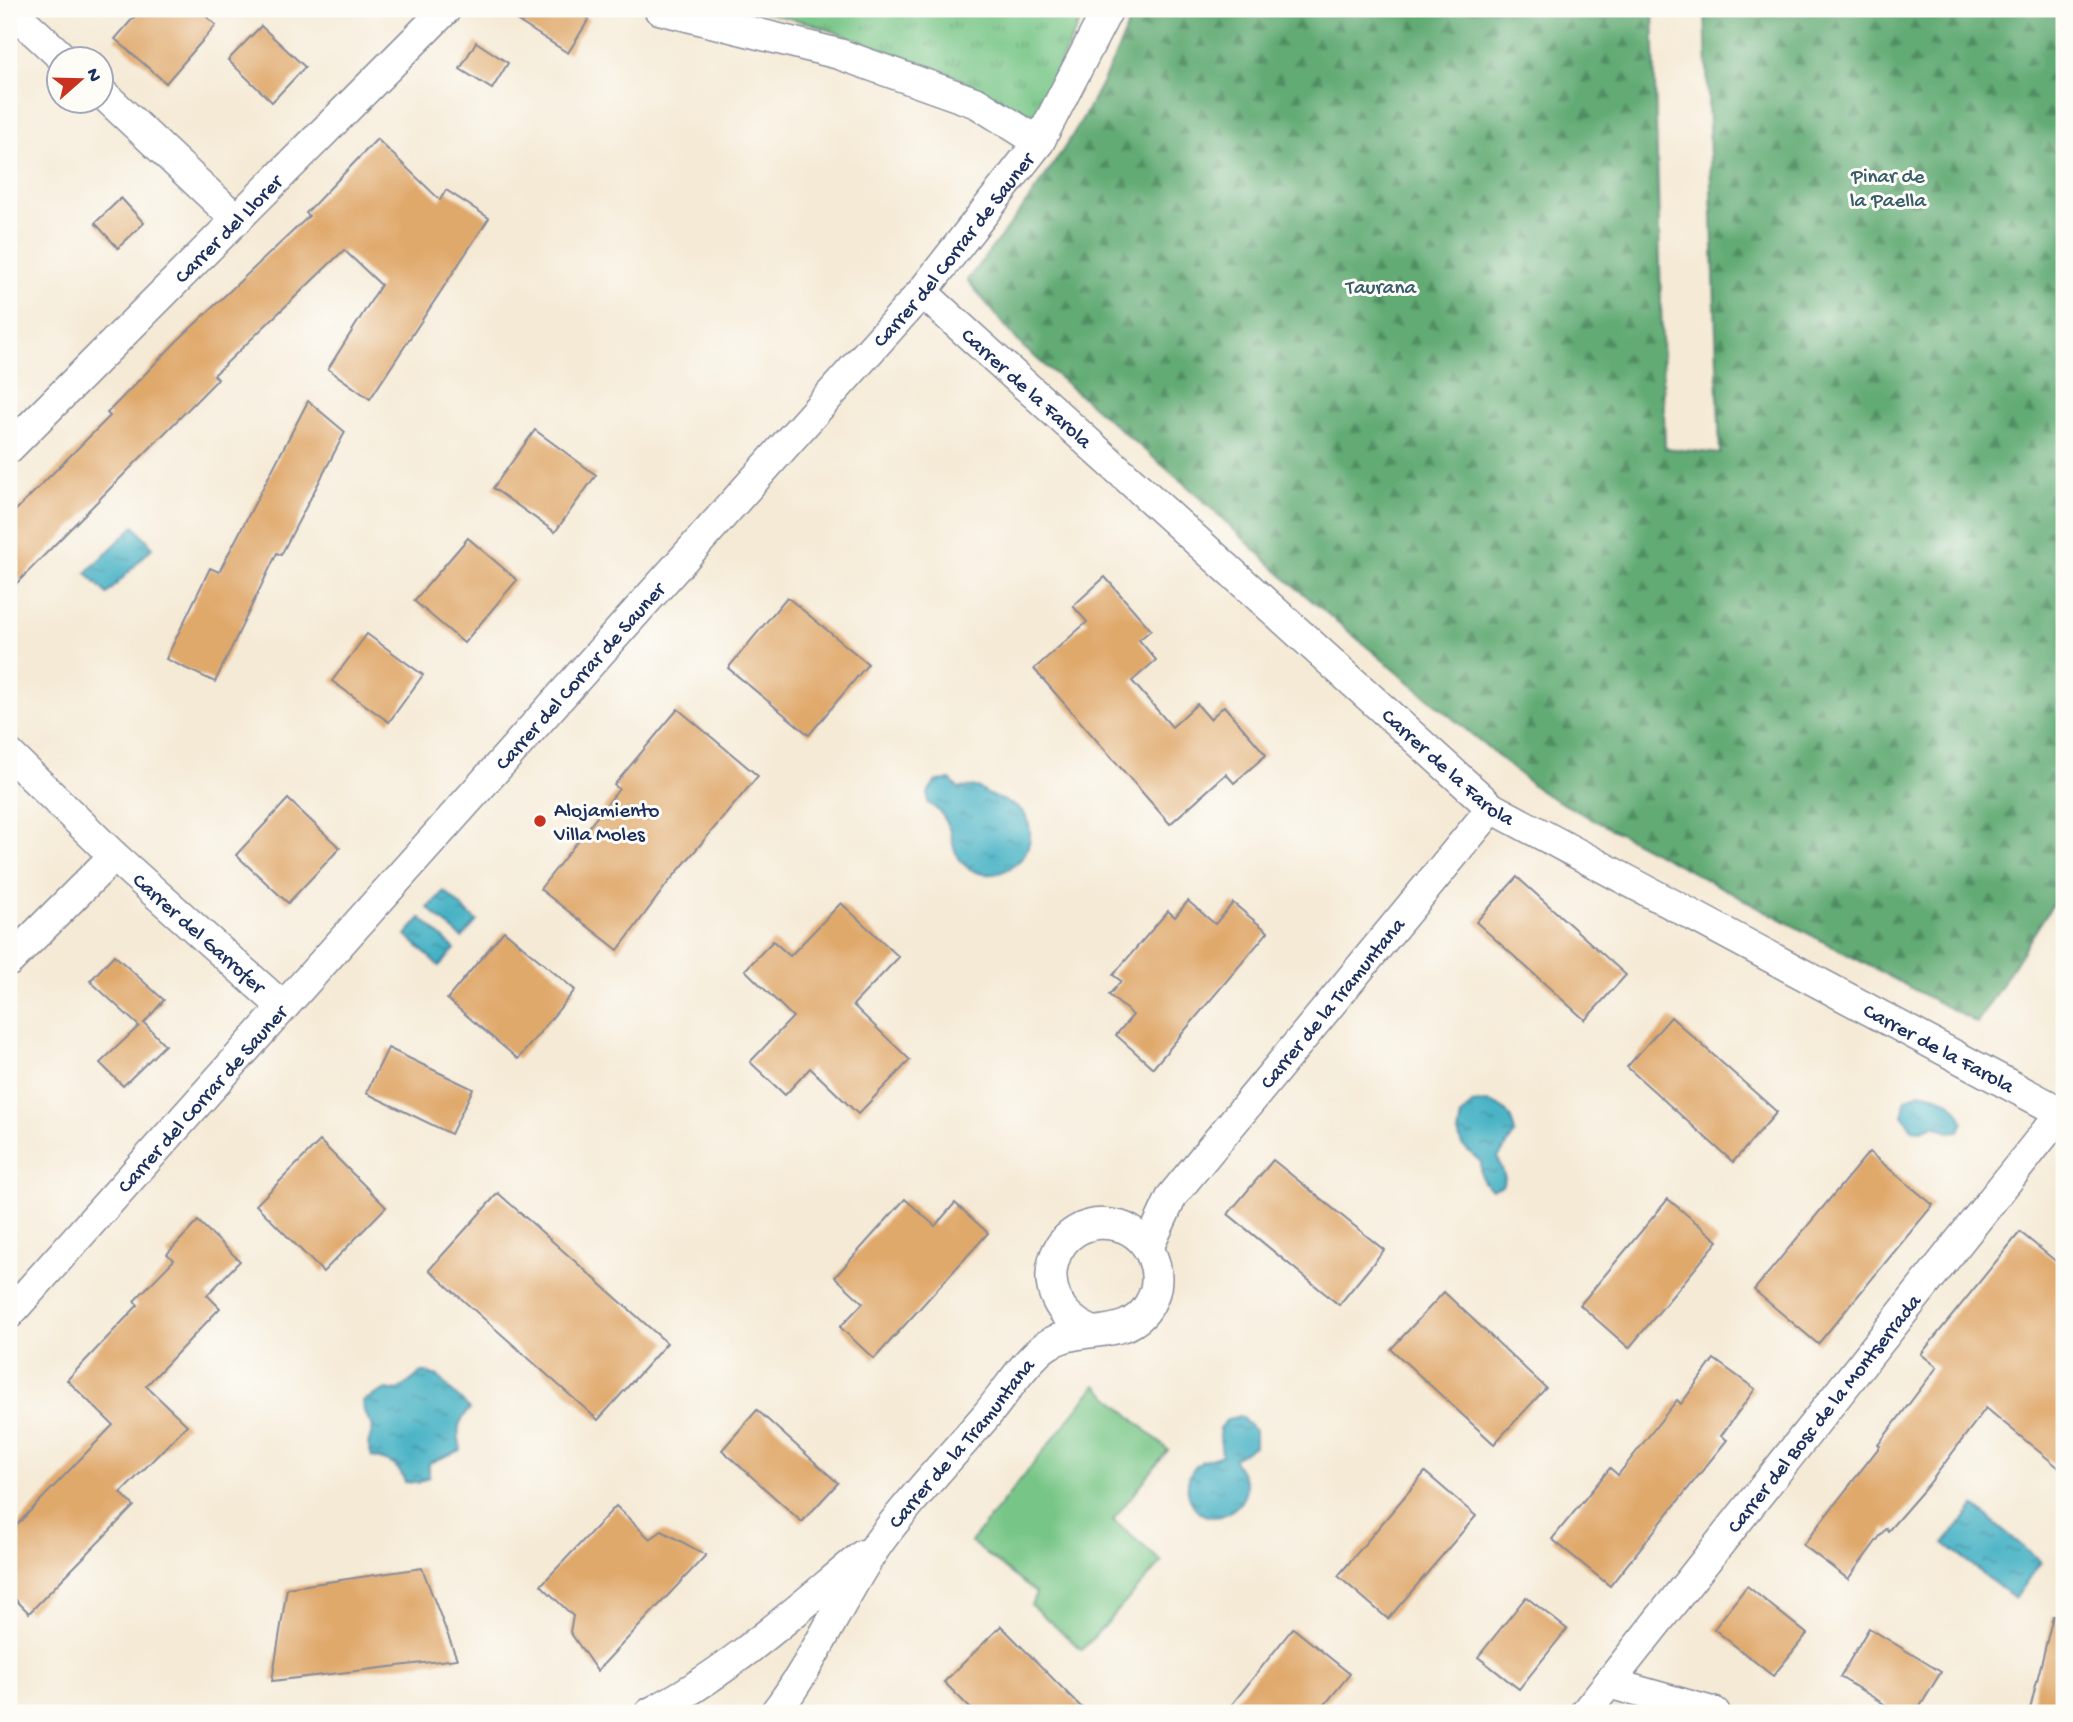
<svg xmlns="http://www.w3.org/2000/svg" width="2073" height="1722" font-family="'Gochi Hand',sans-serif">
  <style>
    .grass { fill: url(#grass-tufts); stroke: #4a7a72; stroke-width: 2 }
    .forest { fill: url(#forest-firs); stroke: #3e6d69; stroke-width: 2 }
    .garden { fill: #78c687; stroke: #4a7a72; stroke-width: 2 }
    .water { fill: url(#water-ripples); stroke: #317092; stroke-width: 2 }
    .building { fill: #e0a96c }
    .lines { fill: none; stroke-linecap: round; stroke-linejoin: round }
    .street-casing { stroke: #888c9a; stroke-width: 33 }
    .street { stroke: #fff; stroke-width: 30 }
    .poi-dot { fill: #c8321e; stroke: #fdfcf7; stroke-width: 2.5 }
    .labels { text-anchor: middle; stroke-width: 6; stroke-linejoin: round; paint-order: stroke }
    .park-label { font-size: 21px; fill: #375c6a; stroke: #fdfcf7 }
    .street-label { font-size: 21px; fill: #1b2f5e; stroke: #fdfcf7 }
    .poi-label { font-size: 21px; fill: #1b2f5e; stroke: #fdfcf7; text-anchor: start }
  </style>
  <defs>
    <pattern id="grass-tufts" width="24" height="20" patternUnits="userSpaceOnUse" patternTransform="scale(1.75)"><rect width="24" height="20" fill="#78c687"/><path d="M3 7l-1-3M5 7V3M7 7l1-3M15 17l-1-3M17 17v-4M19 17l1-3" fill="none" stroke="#62a172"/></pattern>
    <pattern id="forest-firs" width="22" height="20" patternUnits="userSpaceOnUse" patternTransform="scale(1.75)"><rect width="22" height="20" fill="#62ab74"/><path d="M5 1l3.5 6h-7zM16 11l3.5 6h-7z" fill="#508c62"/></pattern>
    <pattern id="water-ripples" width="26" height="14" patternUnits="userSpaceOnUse" patternTransform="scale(1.75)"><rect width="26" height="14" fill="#47b2c5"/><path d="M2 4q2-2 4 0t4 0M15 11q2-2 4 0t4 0" fill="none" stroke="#3a91a3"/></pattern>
  </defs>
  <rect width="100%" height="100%" fill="#fdfcf7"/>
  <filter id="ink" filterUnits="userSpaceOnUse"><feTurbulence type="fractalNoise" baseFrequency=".0143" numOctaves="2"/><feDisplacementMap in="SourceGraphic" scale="14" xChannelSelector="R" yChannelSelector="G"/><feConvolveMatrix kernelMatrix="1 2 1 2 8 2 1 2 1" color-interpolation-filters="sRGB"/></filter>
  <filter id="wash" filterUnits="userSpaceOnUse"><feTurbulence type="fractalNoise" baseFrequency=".00686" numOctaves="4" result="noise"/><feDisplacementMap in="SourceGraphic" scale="28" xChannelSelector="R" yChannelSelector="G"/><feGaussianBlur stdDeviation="1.57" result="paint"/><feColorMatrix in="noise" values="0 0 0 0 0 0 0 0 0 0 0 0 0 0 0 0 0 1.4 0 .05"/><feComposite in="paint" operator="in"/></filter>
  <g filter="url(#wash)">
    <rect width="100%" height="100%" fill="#f5ead6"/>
    <!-- grass -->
    <path class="grass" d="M749 9H1086L1034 119 949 73 810 23Z"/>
    <!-- forest -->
    <path class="forest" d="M1134 9H1653L1665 448 1720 454 1705 9H2064V886L1977 1023 1541 792 1287 580 1195 493 1022 346 967 280C1035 193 1097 114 1134 9Z"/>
    <!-- garden -->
    <path class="garden" d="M1096 1385 1168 1450 1113 1520 1162 1562 1082 1650 1031 1605 1036 1593 971 1542Z"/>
    <!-- water -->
    <g class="water">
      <path d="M134 526 153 547 107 594 86 573Z"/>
      <path d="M950 780 958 788 978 787C990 801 1016 798 1026 817 1046 860 988 894 961 861 946 843 958 821 928 803V793L936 781Z"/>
      <path d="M444 891 477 921 462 938 428 908Z"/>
      <path d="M421 918 455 949 439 966 406 935Z"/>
      <path d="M1919 1092C1942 1096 1956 1100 1963 1122L1959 1131 1949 1132 1935 1125 1921 1130 1912 1129 1903 1115 1905 1100Z"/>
      <path d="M1489 1102C1506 1107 1512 1116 1515 1133L1498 1158 1505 1178 1502 1186 1492 1189C1480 1182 1481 1175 1481 1162L1462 1145 1458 1133 1461 1116 1472 1104Z"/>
      <path d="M422 1372 438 1376C448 1390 459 1397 470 1409 456 1423 457 1432 461 1450L429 1463V1477L418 1483 405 1482C399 1465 391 1461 372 1457L368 1444 373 1427 364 1412 363 1401 386 1389 398 1391Z"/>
      <path d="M1240 1416 1255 1431V1446L1234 1458C1236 1466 1244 1475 1246 1483 1247 1492 1242 1502 1236 1507 1200 1540 1169 1483 1201 1462 1207 1459 1216 1458 1222 1455L1219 1428 1228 1419Z"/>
      <path d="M1975 1506 2041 1562 2015 1599 1944 1543Z"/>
    </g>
    <g id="blocks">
      <!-- building -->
      <g class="building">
        <path d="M141 9H198L216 25 166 83 115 39Z"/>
        <path d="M499 9H573L589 19 568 53Z"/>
        <path d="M261 26 305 67 272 102 228 60Z"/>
        <path d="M476 42 508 63 492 89 460 69Z"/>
        <path d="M377 139 440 200 446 190 489 218 370 399 328 369 381 285 344 250 214 375 218 379 9 591V517L110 416 107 413 178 340 309 216 306 213Z"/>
        <path d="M121 198 144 223 118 248 95 223Z"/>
        <path d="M308 401 345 432 281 555 277 553 215 682 166 659 210 568 219 572Z"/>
        <path d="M535 430 596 475 555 532 493 488Z"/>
        <path d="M468 538 517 580 464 643 414 601Z"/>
        <path d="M1105 577 1151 630 1139 640 1156 660 1132 681 1172 727 1197 704 1210 719 1224 706 1266 755 1234 783 1226 774 1170 824 1034 669 1087 622 1073 606Z"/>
        <path d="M787 597 868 664 809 735 728 668Z"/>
        <path d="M367 634 423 675 389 722 332 681Z"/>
        <path d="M678 709 758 776 667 884 618 950 540 889 619 789 614 785Z"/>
        <path d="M288 799 340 848 288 903 236 855Z"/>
        <path d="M1517 877 1626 975 1585 1020 1476 922Z"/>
        <path d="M1188 901 1215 924 1233 903 1268 932 1153 1068 1116 1035 1133 1015 1109 995 1121 981 1113 975 1168 911 1175 917Z"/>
        <path d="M841 903 899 957 853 1005 910 1060 858 1114 810 1068 785 1095 750 1062 793 1017 745 970 773 941 790 956Z"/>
        <path d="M504 931 575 990 518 1059 447 999Z"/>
        <path d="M114 955 164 1000 144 1023 165 1045 123 1086 100 1063 139 1026 90 981Z"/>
        <path d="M1671 1017 1777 1112 1733 1162 1627 1067Z"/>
        <path d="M388 1048 473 1089 451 1134 366 1093Z"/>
        <path d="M320 1141 386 1207 323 1272 256 1205Z"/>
        <path d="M1869 1152 1933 1205 1818 1344 1754 1290Z"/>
        <path d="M1273 1160 1384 1250 1339 1305 1228 1214Z"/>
        <path d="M498 1193 667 1343 598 1420 429 1270Z"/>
        <path d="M905 1199 935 1226 955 1203 988 1233 874 1359 840 1327 863 1303 835 1277Z"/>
        <path d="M1668 1199 1718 1241 1629 1348 1580 1305Z"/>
        <path d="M198 1221 240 1261 207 1295 220 1308 146 1386 187 1425 121 1493 134 1506 29 1613 9 1593V1533L113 1425 67 1380 138 1305 134 1301 174 1260 167 1254Z"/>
        <path d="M2020 1232 2064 1268V1472L1986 1408 1929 1484 1888 1531 1886 1528 1848 1579 1803 1545 1880 1446 1878 1445 1937 1367 1921 1354Z"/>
        <path d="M1444 1292 1546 1388 1494 1444 1391 1349Z"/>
        <path d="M1714 1359 1755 1389 1721 1436 1727 1440 1610 1586 1552 1539 1610 1468 1618 1475 1677 1400 1681 1404Z"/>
        <path d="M757 1410 838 1483 802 1522 722 1450Z"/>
        <path d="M1425 1472 1476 1516 1388 1619 1338 1576Z"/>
        <path d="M616 1506 650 1539 662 1531 706 1555 597 1671 570 1632 573 1616 541 1585Z"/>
        <path d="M422 1568 457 1659 272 1681 287 1588Z"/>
        <path d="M1747 1586 1807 1634 1773 1676 1714 1629Z"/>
        <path d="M1526 1597 1567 1629 1519 1689 1478 1657Z"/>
        <path d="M2053 1616 2064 1617V1713H2029Z"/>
        <path d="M1001 1626 1087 1713H975L944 1682Z"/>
        <path d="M1293 1628 1350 1674 1318 1713H1225Z"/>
        <path d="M1869 1628 1941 1672 1916 1713H1899L1840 1677Z"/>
      </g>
    </g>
  </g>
  <g filter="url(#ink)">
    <use href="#blocks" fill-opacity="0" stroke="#888c9a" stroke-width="2"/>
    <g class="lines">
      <!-- street casing -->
      <g class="street-casing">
        <g id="street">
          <path d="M10 9 65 60"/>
          <path d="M659 9 839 54 977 103 1039 142"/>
          <path d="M102 93 237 220"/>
          <path id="s1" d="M922 292 1492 808 2064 1114"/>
          <path id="s2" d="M9 448 446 9"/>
          <path id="s3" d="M9 754 114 856 283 1007"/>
          <path d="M9 961 114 856"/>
          <path id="s4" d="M1148 1248 1172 1196 1492 808"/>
          <path id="s5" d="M9 1314 922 292 1039 142 1108 9"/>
          <path d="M1609 1683 1715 1713"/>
          <path d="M650 1713C728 1673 795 1611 863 1555"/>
          <path id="s6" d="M775 1713C816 1660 841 1596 879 1542 911 1498 950 1458 985 1417 1004 1395 1021 1366 1043 1348 1076 1321 1128 1345 1150 1303 1166 1275 1151 1235 1119 1226 1051 1209 1023 1300 1089 1330"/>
          <path id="s7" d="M1585 1713 2061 1113"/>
        </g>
      </g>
      <!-- street -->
      <use href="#street" class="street"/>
    </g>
  </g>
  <!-- markers -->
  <circle class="poi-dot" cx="540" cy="821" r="7"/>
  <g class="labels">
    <!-- park labels -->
    <g class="park-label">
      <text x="1888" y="182">Pinar de<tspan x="1888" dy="24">la Paella</tspan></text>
      <text x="1381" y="293">Taurana</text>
    </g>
    <!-- street labels -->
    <g class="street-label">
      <text dy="7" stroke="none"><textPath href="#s2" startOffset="310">Carrer del Llorer</textPath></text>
      <text dy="7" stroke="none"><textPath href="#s5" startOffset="1423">Carrer del Corrar de Sauner</textPath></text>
      <text dy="7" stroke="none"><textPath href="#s1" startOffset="142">Carrer de la Farola</textPath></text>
      <text dy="7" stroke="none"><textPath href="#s5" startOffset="856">Carrer del Corrar de Sauner</textPath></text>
      <text dy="7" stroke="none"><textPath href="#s1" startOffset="709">Carrer de la Farola</textPath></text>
      <text dy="7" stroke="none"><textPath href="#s3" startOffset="261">Carrer del Garrofer</textPath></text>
      <text dy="7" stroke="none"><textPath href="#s4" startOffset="308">Carrer de la Tramuntana</textPath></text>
      <text dy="7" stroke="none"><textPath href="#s1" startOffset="1276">Carrer de la Farola</textPath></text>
      <text dy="7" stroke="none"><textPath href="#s5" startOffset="289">Carrer del Corrar de Sauner</textPath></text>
      <text dy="7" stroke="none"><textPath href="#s7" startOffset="383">Carrer del Bosc de la Montserrada</textPath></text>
      <text dy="7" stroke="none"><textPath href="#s6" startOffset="329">Carrer de la Tramuntana</textPath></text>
    </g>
    <!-- poi labels -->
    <g class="poi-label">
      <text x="554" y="816">Alojamiento<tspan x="554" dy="24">Villa Moles</tspan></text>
    </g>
  </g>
  <!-- margin -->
  <rect width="2073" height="1722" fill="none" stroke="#fdfcf7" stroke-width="35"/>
  <!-- north arrow -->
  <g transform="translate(80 80) rotate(70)"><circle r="33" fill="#fdfcf7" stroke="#a3aaba" stroke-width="2"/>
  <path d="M0-5L12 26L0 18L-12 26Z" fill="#c8321e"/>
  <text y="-10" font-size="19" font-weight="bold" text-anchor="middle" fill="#1b2f5e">N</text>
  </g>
</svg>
